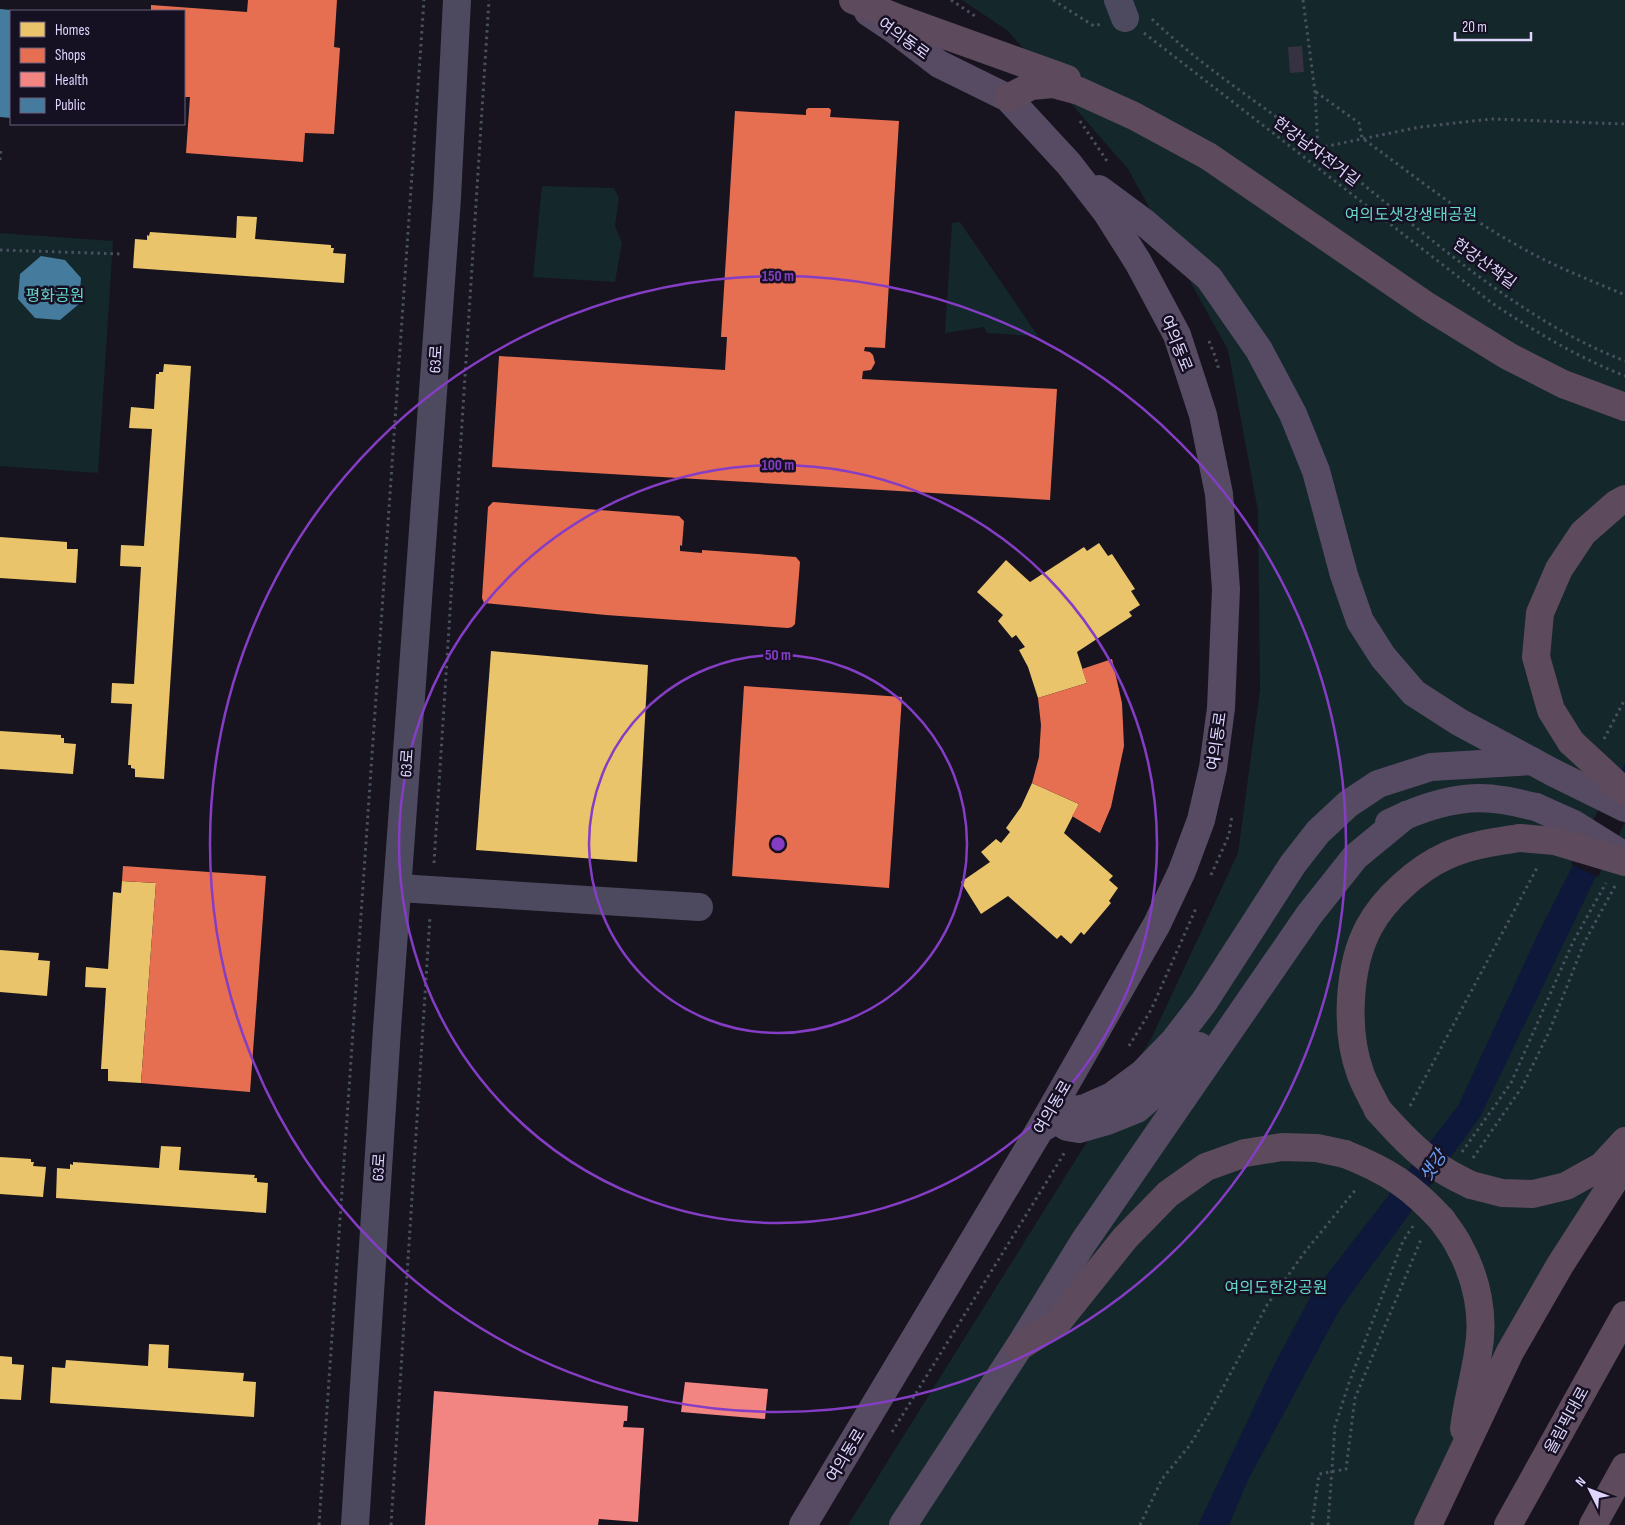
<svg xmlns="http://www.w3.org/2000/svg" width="1625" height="1525" font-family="'Sofia Sans Condensed','Noto Sans KR',sans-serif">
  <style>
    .green { fill: #14272a }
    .water { fill: #0e183b }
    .pier { fill: #17141f }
    .homes { fill: #e9c46a }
    .shops { fill: #e76f51 }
    .health { fill: #f28482 }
    .public { fill: #457b9d }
    .building { fill: #373241 }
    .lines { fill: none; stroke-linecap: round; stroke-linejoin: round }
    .path { stroke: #495160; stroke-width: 3; stroke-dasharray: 2.5 4; stroke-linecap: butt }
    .minor { stroke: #4d4a5f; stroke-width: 28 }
    .major { stroke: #574b63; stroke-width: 28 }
    .highway { stroke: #5d4a5c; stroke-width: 28 }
    .major-bridge { stroke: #574b63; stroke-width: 28 }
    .highway-bridge { stroke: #5d4a5c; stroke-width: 28 }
    .ring { fill: none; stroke: #853dc5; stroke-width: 2.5 }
    .labels { text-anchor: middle; stroke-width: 5; stroke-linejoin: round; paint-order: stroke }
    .street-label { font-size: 16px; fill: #dfd4fc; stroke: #161023 }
    .park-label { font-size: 16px; fill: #65d7cb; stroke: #161023 }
    .water-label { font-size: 18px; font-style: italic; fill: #6aa0f5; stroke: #161023 }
    .centre { fill: #853dc5; stroke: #161023; stroke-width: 2.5 }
    .ring-label { font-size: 15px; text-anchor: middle; font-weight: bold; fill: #853dc5; stroke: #161023; stroke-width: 5; stroke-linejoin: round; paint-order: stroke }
  </style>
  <rect width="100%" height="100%" fill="#17141f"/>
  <!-- green -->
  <g class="green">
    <path d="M962 0H1625V1126L1422 1525H848L1151 1039 1238 853 1260 690 1258 511 1228 350 1128 169 1008 31Z"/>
    <path d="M542 186 614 188 619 198 615 226 622 243 615 282 533 277Z"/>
    <path d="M960 222 1038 336 987 333 984 327 945 333 952 223Z"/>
    <path d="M0 233 113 241 98 473 0 466Z"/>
  </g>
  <!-- water -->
  <path class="water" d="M1625 763V816L1480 1117 1340 1309 1248 1480 1229 1525H1198L1275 1363 1312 1294 1458 1106 1538 934Z"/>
  <!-- pier -->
  <path class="pier" d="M1619 769 1625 774V822L1598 877 1571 864Z"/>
  <!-- homes -->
  <g class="homes">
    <path d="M237 216 257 217 255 239 331 245V248H334L333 253 346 254 344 283 133 268 135 239 147 240V235L149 236 150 232 236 238Z"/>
    <path d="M164 364 191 366 164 779 135 777V769L131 768V765H128L132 704 111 703 112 683 134 684 141 567 120 566 121 545 144 546 152 429 129 428 131 407 154 409 156 374H159V372H163Z"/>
    <path d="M0 537 67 542V549H78L76 583 0 578Z"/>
    <path d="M1099 543 1108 556 1112 554 1135 589 1131 591 1140 605 1129 612 1132 616 1077 652 1087 683 1038 698 1028 667 1019 650 1025 647 1016 635 1012 638 998 621 1003 615 977 592 1006 560 1030 582 1084 547 1087 551Z"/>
    <path d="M491 651 648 665 637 862 476 850Z"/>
    <path d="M0 731 61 735V738H64V743L76 744 73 774 0 769Z"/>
    <path d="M1032 783 1079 804 1064 833 1113 876 1109 880 1118 888 1109 901 1111 903 1084 935 1081 932 1071 944 1061 935 1057 939 1008 896 981 914 961 882 990 862 981 852 996 839 1001 843 1010 832 1006 828 1021 807Z"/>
    <path d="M122 881 156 883 141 1083 108 1081V1069H101L106 988 85 987 86 967 108 969 113 892 121 893Z"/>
    <path d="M0 950 39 953 38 960 50 961 47 996 0 992Z"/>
    <path d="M161 1146 181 1147 179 1170 255 1175 254 1178H257V1182L268 1183 266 1213 56 1198 57 1168 70 1169V1164L73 1165V1162L159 1168Z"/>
    <path d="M0 1157 31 1159V1162H34L33 1166 46 1167 43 1197 0 1194Z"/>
    <path d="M149 1344 169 1345 168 1368 244 1373 243 1381 256 1382 254 1417 50 1403 52 1367 65 1368 66 1360 148 1366Z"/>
    <path d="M0 1356 12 1357V1364L24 1365 21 1400 0 1399Z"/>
  </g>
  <!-- shops -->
  <g class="shops">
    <path d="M248 0H337L334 47 340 48 334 134 305 133 303 162 186 153 190 97H184V11H151V5L247 12Z"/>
    <path d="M808 108H829L831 110 830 117 899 121 885 348 865 347 864 351 870 352 873 355 875 363 871 370 863 371 862 379 1057 389 1050 500 492 467 499 356 725 370 727 337H721L735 111 806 115V110Z"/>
    <path d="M493 502 679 516 684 521 682 546 680 545V551L702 553V550L796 557 800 562 795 624 792 627 788 628 606 615 484 603 482 598 488 507Z"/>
    <path d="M1112 659 1122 703 1124 746 1111 807 1100 833 1072 816 1079 804 1032 783 1039 757 1041 725 1038 698 1087 683 1082 669Z"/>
    <path d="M744 686 902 697 889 888 732 876Z"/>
    <path d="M123 866 266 876 250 1092 141 1083 156 883 122 881Z"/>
  </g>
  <!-- health -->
  <g class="health">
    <path d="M685 1382 768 1389 765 1419 681 1412Z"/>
    <path d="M434 1391 628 1406 627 1421H624L623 1427 644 1428 638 1522 599 1519 598 1525H425Z"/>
  </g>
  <!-- public -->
  <g class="public">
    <path d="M0 9 11 10V118L0 117Z"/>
    <path d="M41 256 65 260 81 278 79 304 60 320 35 318 18 299 20 274Z"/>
  </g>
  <!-- building -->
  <path class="building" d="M1302 46 1304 72 1290 73 1288 47Z"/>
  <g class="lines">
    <!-- path -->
    <g class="path">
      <path d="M951 0 975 16"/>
      <path d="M1053 0 1094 26 1101 24"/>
      <path d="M1303 0 1315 92 1318 148 1420 127 1491 119 1625 124"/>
      <path d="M1152 19C1203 68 1263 105 1319 149 1413 222 1513 318 1625 361"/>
      <path d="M1144 33 1492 303C1534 331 1577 357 1625 376"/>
      <path d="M1316 92 1359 123 1362 138C1412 174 1461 214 1515 244 1550 265 1588 279 1625 295"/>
      <path d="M1080 121 1109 164"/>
      <path d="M0 160 1 148"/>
      <path d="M0 250 122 254"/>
      <path d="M1209 341 1215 356 1219 370"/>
      <path d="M1604 739 1625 699"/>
      <path d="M434 863 489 0"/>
      <path d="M1211 875 1229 835 1232 815"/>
      <path d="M1129 1046 1151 1010 1197 906"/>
      <path d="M1410 1106 1538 866"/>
      <path d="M1462 1152 1511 1083 1573 942 1606 883"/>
      <path d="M1473 1158 1522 1087 1549 1032 1584 943 1615 886"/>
      <path d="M892 1432 1065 1152"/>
      <path d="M319 1525 424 0"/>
      <path d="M391 1525 430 917"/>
      <path d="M1140 1525 1162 1479 1190 1445 1211 1410 1267 1305 1304 1253 1357 1188"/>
      <path d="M1312 1525 1319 1474 1346 1469 1355 1398 1422 1237"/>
      <path d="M1328 1525 1335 1426 1349 1383 1403 1241 1413 1226"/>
    </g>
    <!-- minor -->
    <g class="minor">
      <path d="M1118 0 1125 18"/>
      <path d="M399 888 699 907"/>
      <path d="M355 1525 387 1029 447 198 457 0"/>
    </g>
    <!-- major -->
    <g class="major">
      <path d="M1099 189 1145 223 1209 278 1259 350 1293 414 1316 471 1344 575 1360 621 1383 657 1414 693 1459 722 1554 773"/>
      <path d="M1389 823C1424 806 1463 793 1502 800 1513 801 1525 805 1536 807"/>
      <path d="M1044 1127 1056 1120 1067 1127 1079 1129 1107 1121 1137 1109 1170 1080 1199 1046"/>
      <path d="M1042 1128 1064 1112 1085 1108 1112 1096 1143 1073 1174 1041 1204 1002 1293 864 1318 832 1348 804 1378 784 1431 767 1532 761"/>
      <path d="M803 1525 1039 1131 1157 924 1182 871 1201 820 1213 768 1221 708 1226 589 1219 494 1203 415 1177 335 1138 262 1107 213 1069 164 1008 98 939 64 892 28 868 12"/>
      <path d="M903 1525 1019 1347 1083 1243 1309 915 1355 857 1406 815"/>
    </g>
    <!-- highway -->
    <g class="highway">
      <path d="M853 0 900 19 1067 79"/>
      <path d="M1008 98 1031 86 1053 84 1079 91 1134 116 1208 156 1427 306 1508 356 1563 384 1625 407"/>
      <path d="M1571 742 1551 710 1536 657 1540 613 1559 569 1583 533 1616 504 1625 499"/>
      <path d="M1378 1110C1372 1097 1364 1085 1360 1072 1345 1031 1348 966 1369 927 1384 899 1417 869 1446 856 1469 845 1495 842 1520 838"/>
      <path d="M1471 1185 1502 1193 1533 1194 1566 1186 1602 1166 1625 1141"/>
      <path d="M1442 1220C1448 1229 1455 1237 1459 1246 1477 1278 1485 1317 1478 1353 1474 1379 1467 1403 1464 1429"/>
      <path d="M1019 1347 1057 1323 1125 1238 1168 1194 1206 1167 1245 1153 1282 1147 1317 1148 1345 1154"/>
      <path d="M1428 1525 1510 1352 1560 1265 1625 1164"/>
      <path d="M1508 1525 1625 1315"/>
      <path d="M1593 1525 1625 1467"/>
    </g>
    <!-- major-bridge -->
    <g class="major-bridge">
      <path d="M1554 773 1625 808"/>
      <path d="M1536 807 1574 824 1625 856"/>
    </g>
    <!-- highway-bridge -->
    <g class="highway-bridge">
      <path d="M1571 742 1625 792"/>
      <path d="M1520 838 1555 841 1625 862"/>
      <path d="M1378 1110C1397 1131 1416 1152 1440 1168 1450 1175 1461 1180 1471 1185"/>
      <path d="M1345 1154C1388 1171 1411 1186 1442 1220"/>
    </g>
  </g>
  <!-- distance rings -->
  <g class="ring">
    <circle cx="778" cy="844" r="189"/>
    <circle cx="778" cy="844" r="379"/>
    <circle cx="778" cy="844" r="568"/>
  </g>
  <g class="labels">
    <!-- street labels -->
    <g class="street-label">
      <text transform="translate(904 38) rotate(36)" y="6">여의동로</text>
      <text transform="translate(1317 151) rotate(37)" y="6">한강남자전거길</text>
      <text transform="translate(1485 263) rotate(36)" y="6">한강산책길</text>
      <text transform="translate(1177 343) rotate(68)" y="6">여의동로</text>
      <text transform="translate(435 359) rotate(-86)" y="6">63로</text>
      <text transform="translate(1216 741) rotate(-82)" y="6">여의동로</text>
      <text transform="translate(406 763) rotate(-86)" y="6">63로</text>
      <text transform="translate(1052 1107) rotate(-60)" y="6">여의동로</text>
      <text transform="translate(378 1167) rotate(-86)" y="6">63로</text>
      <text transform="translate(1566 1420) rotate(-61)" y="6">올림픽대로</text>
      <text transform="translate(845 1455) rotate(-59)" y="6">여의동로</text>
    </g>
    <!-- park labels -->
    <g class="park-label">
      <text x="1411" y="220">여의도샛강생태공원</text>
      <text x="55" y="301">평화공원</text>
      <text x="1276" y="1293">여의도한강공원</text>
    </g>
    <!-- water labels -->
    <g class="water-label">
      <text transform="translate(1433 1166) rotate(-56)" y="6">샛강</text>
    </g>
  </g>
  <circle cx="778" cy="844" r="8" class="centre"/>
  <g class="ring-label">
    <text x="778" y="281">150 m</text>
    <text x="778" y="470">100 m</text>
    <text x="778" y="660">50 m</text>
  </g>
  <!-- legend -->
  <rect x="10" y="10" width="175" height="115" fill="#161023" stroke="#665e7a"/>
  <rect x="20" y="22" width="25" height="15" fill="#e9c46a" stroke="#665e7a"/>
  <text x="55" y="35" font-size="15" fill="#dfd4fc">Homes</text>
  <rect x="20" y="48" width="25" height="15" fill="#e76f51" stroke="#665e7a"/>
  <text x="55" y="60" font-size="15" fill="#dfd4fc">Shops</text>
  <rect x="20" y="72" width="25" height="15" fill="#f28482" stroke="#665e7a"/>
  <text x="55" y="85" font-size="15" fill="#dfd4fc">Health</text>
  <rect x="20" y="98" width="25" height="15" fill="#457b9d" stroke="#665e7a"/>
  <text x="55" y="110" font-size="15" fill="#dfd4fc">Public</text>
  <!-- north arrow -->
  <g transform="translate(1590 1490) rotate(312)" stroke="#161023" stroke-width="4" paint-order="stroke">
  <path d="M0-4L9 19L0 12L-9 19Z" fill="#dfd4fc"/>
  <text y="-8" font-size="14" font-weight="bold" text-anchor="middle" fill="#dfd4fc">N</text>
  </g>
  <!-- scale -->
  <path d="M1455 32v8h76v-8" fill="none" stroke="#dfd4fc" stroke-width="2.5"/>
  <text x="1462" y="32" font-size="15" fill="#dfd4fc" stroke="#161023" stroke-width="4" paint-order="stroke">20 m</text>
</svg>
